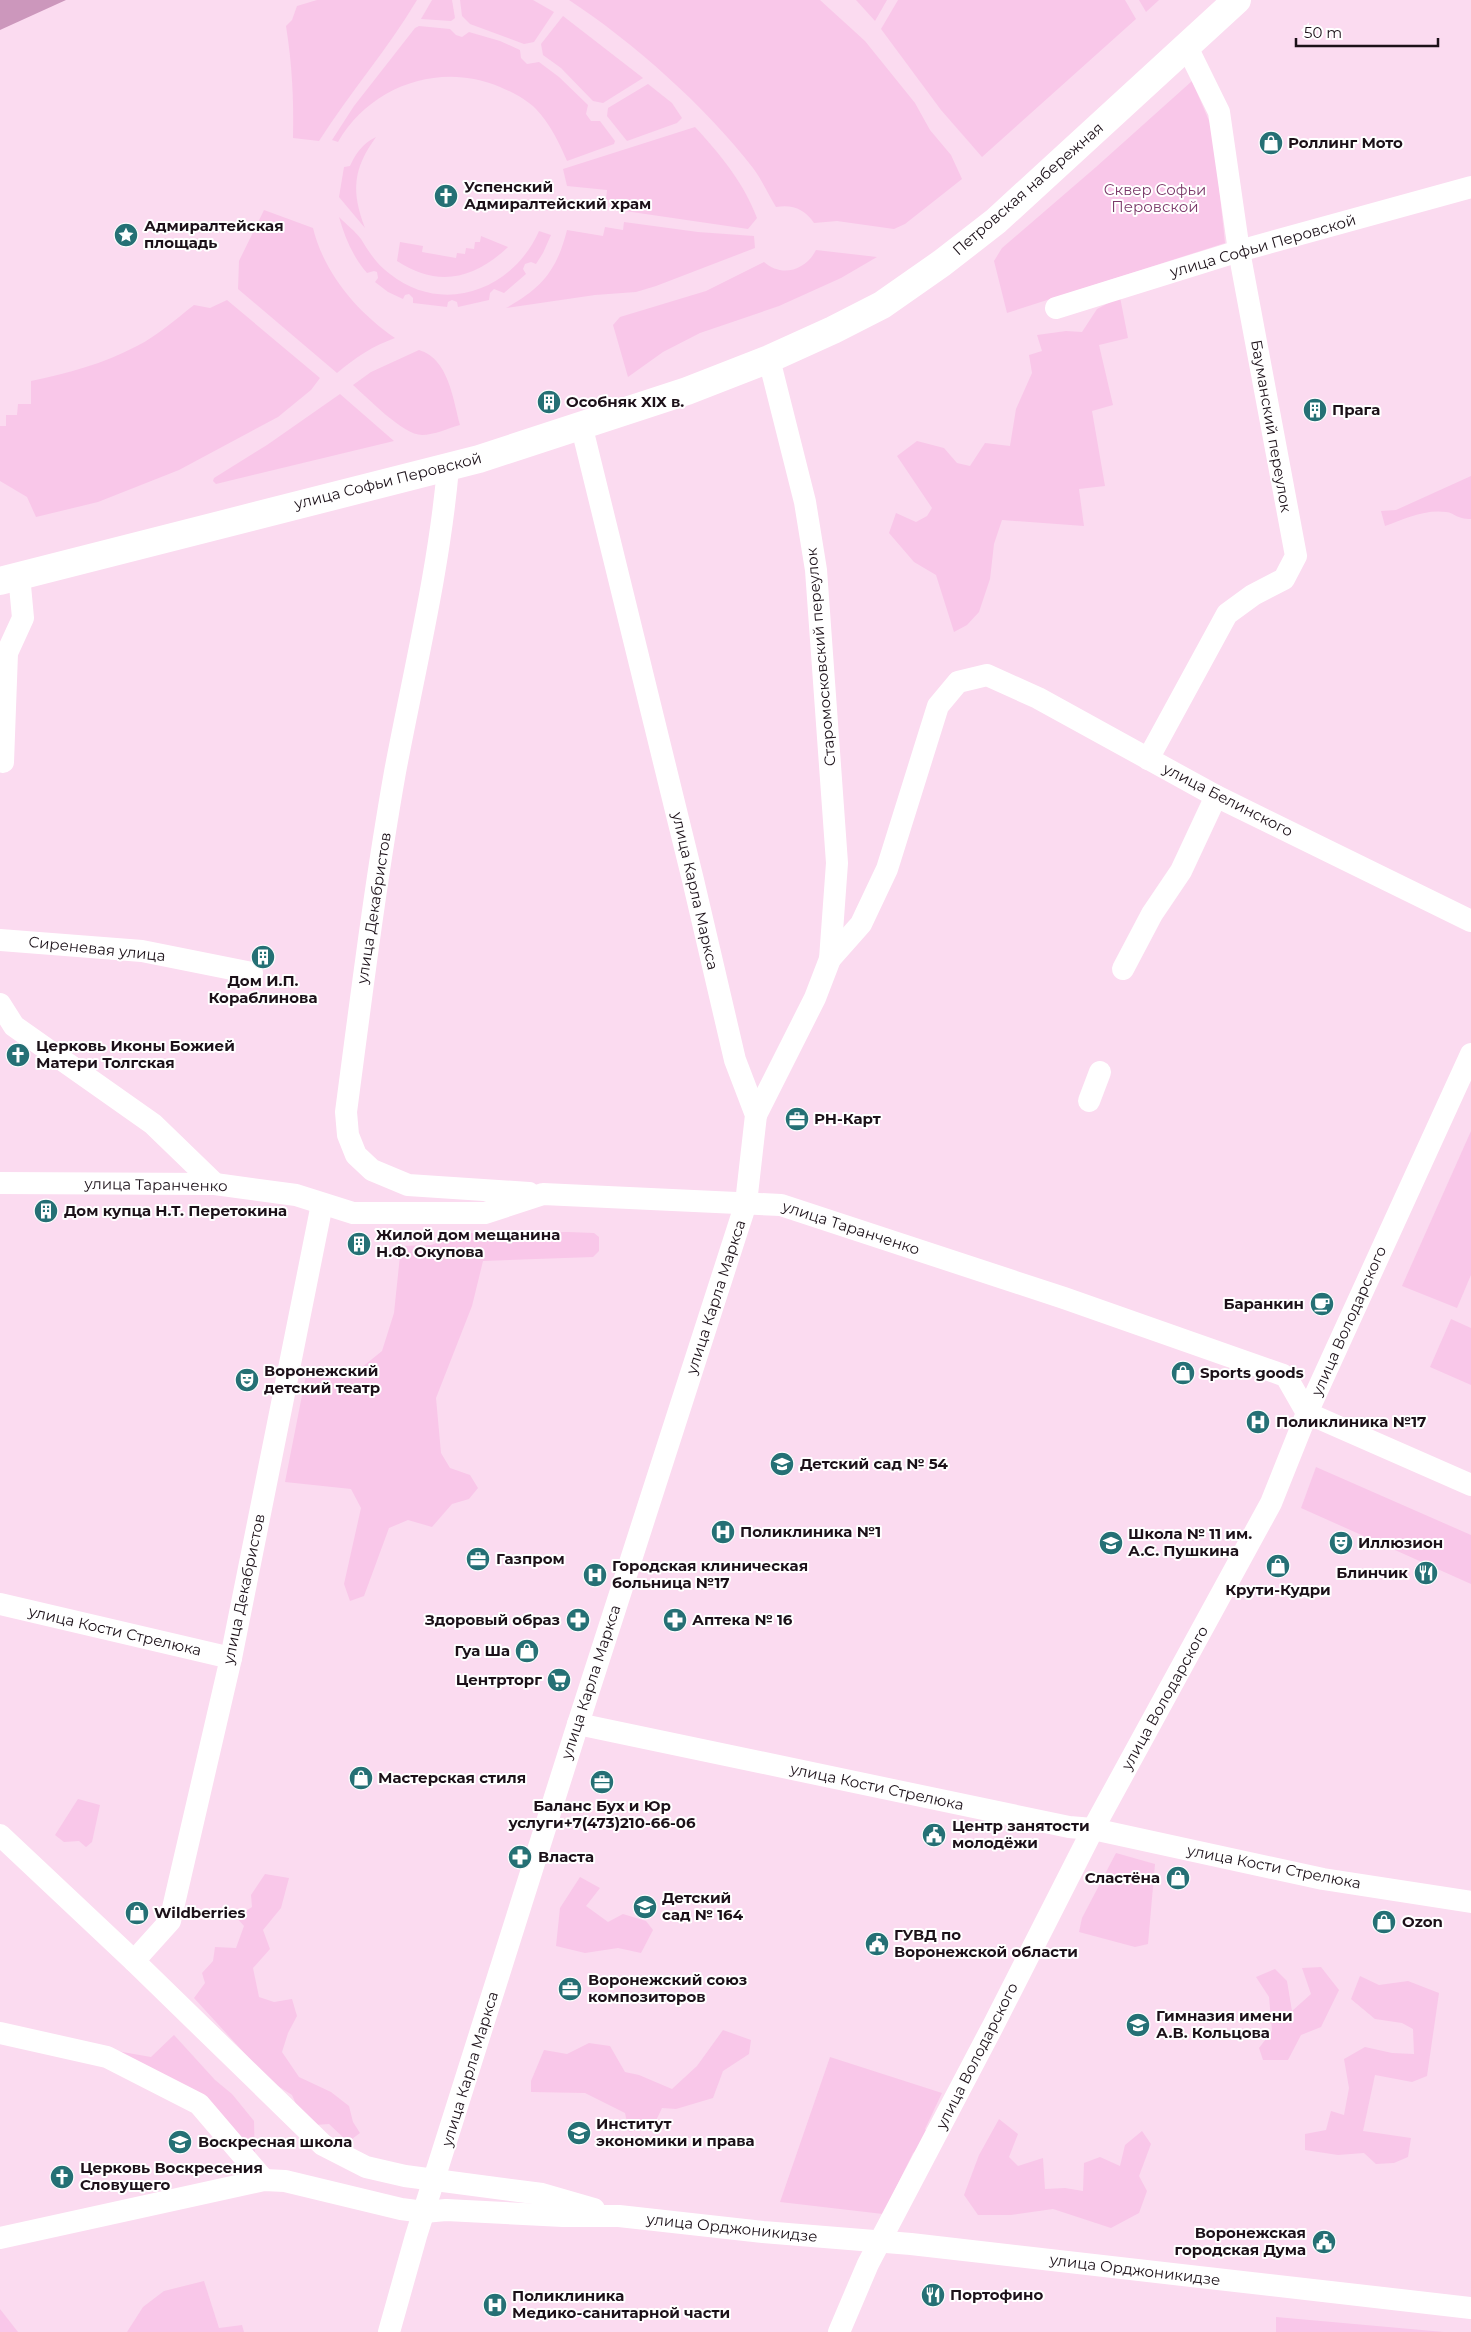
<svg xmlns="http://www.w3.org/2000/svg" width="1471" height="2332" font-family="Montserrat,sans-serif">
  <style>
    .green { fill: #f9c7e9 }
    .water { fill: #cc97bc }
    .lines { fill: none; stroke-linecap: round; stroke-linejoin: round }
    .minor { stroke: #fff; stroke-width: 22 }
    .major { stroke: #fff; stroke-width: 28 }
    .labels { text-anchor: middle; stroke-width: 4; stroke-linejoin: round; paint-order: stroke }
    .poi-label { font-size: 15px; font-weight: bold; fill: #1c1119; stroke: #fff; text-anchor: start }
    .street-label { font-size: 15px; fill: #1c1119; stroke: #fff }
    .park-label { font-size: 15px; fill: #7c3b6b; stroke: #fff }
  </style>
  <rect width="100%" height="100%" fill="#fbdbf0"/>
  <!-- green -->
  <g class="green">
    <path d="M317 0H417C388 49 350 92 319 141L293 138C294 100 292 63 286 26L292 20 297 6Z"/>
    <path d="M432 0H452L455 18 451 21 421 19Z"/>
    <path d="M460 0H533L554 12 534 42 524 44 470 24 462 16Z"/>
    <path d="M569 0H820L865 41 915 103 930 130 951 155 962 179 905 224 894 229 837 221 814 223C805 209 792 204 776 207 768 194 762 180 753 168 706 107 633 42 569 0Z"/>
    <path d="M856 0H887L875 21Z"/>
    <path d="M898 0H1125L1136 19 982 157 941 110 881 29Z"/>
    <path d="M1139 0H1159L1146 12Z"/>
    <path d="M563 16 643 78 603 103 593 101 561 68 543 55 541 44Z"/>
    <path d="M419 26 450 29 456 35 462 37 469 32 500 41 520 50 521 58 527 64 539 62 559 77 588 105 586 114 591 121H600L615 141 614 144 567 161C559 142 550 124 536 109 526 99 512 92 500 87 440 61 370 86 338 142L332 140 354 106 415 28Z"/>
    <path d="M1192 81 1213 130 1225 243 1007 313 994 261 1002 248 1096 167Z"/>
    <path d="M648 84 672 103 682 118 677 123 627 141 607 116 608 108Z"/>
    <path d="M695 127C720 154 744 183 757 218L748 229 618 210V201L606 200 607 190 567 186 563 169Z"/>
    <path d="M376 137C353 169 351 191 365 228L339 197 344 167 350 166C356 153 363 143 376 137Z"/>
    <path d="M264 210 313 228C324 273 357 312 395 338 373 346 356 357 337 373L238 289 239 261Z"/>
    <path d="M339 217C346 224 355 231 361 239 369 252 377 265 390 274 443 316 513 290 539 231L551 235 543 253 536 264 531 262 525 264 523 269 526 274 504 293 494 289 490 293 489 300 458 307 457 302 452 300 448 302 447 307 413 303V298L409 294 405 295 403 299 388 292 375 282 378 278 377 272 374 271 367 273C353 257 345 238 339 217Z"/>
    <path d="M624 222 698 232 754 236 755 248 656 286 636 292 595 295 506 308C542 288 557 270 567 230L603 236 605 227 623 230Z"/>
    <path d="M481 236 508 247C474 279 438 288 397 261L400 242 423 246 422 252 456 258 457 253 465 254 466 248 474 249 475 242H480Z"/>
    <path d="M816 250 877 257 841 278 779 306 700 333 663 352 628 377 613 325 620 317 706 291 764 262C782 278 806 270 816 250Z"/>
    <path d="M1120 297 1128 338 1099 345 1113 405 1092 411 1105 486 1079 489 1084 526 1002 520 994 544 990 579 979 612 967 625 954 632 936 575 914 562 889 533 896 513 916 522 927 516 932 508 897 456 917 441 944 448 957 463 970 466 985 443 1010 446 1016 409 1032 373 1029 355 1042 351 1037 335 1066 331 1082 332 1097 309Z"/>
    <path d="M227 300 320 378 311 390 278 417 179 470 98 502 36 517 27 497 0 481V426H6V415H17L18 404H31V381C68 373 103 364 137 346 157 336 176 319 194 305L210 308Z"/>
    <path d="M419 350C449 359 453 400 460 425 449 428 434 435 422 435 403 435 368 398 353 385L371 372Z"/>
    <path d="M340 394 394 441 216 484 213 481 214 478 267 445Z"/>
    <path d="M1471 476V519C1456 519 1455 513 1446 512 1425 509 1404 519 1385 526L1381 511 1396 510Z"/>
    <path d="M1471 1131V1275L1457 1308 1402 1286Z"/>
    <path d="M568 1232 594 1233 599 1237V1251L593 1257 483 1261 472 1306 436 1398 441 1453 450 1468 470 1475 478 1488 469 1499 452 1504 432 1527 408 1520 389 1528 364 1596 350 1601 344 1584 361 1508 351 1489 285 1482 307 1370 354 1379 361 1368 382 1351 394 1313 401 1246 431 1245 465 1233Z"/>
    <path d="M1451 1319 1471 1328V1385L1430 1367Z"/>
    <path d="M1316 1467 1471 1535V1584L1301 1508Z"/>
    <path d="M78 1799 100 1805 92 1842 86 1847 79 1841 64 1842 55 1835Z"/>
    <path d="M1116 1853 1155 1864 1148 1944 1135 1947 1079 1932 1082 1918Z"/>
    <path d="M265 1874 289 1878 281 1908 263 1930 270 1949 253 1968 259 1997 274 2002 292 1999 297 2016 288 2033 282 2052 299 2077 331 2092 349 2106 353 2122 360 2133 348 2142 329 2124 315 2125 299 2111 292 2095 270 2081 194 1998 205 1983 202 1973 213 1961 215 1947 236 1948 244 1926 236 1917 252 1907 251 1895Z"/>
    <path d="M580 1877 600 1888 586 1906 608 1922 623 1914 646 1921 653 1930 641 1953 618 1948 585 1953 556 1946 560 1908Z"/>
    <path d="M1321 1967 1339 1990 1321 2027 1301 2035 1288 2060H1263L1259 2048 1272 2031 1269 1997 1256 1977 1275 1969 1287 1981 1292 2011 1311 1994 1302 1968Z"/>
    <path d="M1360 1976 1379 1985 1408 1981 1439 1993 1427 2076 1412 2082 1375 2075 1363 2131 1411 2138 1408 2157 1394 2163 1376 2164 1364 2153 1338 2155 1305 2150V2134L1326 2130 1331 2111 1344 2115 1349 2088 1344 2059 1365 2047 1392 2053 1414 2054 1413 2029 1402 2023 1375 2019 1351 1999Z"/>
    <path d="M723 2030 751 2040 749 2054 723 2071 713 2098 676 2109 662 2108 653 2127 629 2132 625 2113 585 2093 531 2092V2081L544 2050 567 2054 589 2043 610 2046 625 2072 639 2075 672 2089 697 2066Z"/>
    <path d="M174 2035 215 2080 232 2094 254 2121 255 2159 111 2050 151 2057Z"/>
    <path d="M830 2057 942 2093 925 2129 927 2132 924 2143 913 2153 883 2214 780 2202Z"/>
    <path d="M999 2119 1018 2134 1009 2157 1018 2166 1043 2158 1045 2189 1065 2188 1083 2191 1084 2163 1100 2157 1120 2166 1125 2145 1142 2131 1151 2144 1139 2176 1147 2191 1139 2213 1111 2228 1053 2209 1011 2215H978L964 2195 979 2155Z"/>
    <path d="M204 2281 219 2328 242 2325 244 2332H127L143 2307 164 2291Z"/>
    <path d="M0 2309 18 2332H0Z"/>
    <path d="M1276 2317 1444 2332H1276Z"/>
  </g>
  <!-- water -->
  <path class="water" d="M0 0H66L0 30Z"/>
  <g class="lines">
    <!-- minor -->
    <g class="minor">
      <path d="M1056 308 1239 251 1471 187"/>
      <path d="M769 359 805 502 816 570 837 863 830 959"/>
      <path d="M448 468C439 571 414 671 395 772 375 885 361 999 346 1112L348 1135 356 1155 372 1170 408 1185 529 1193"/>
      <path d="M1148 759 1227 614 1253 595 1284 579 1296 556 1239 251 1219 112 1187 47"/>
      <path d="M3 762 7 653 23 618 19 575"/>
      <path d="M0 940 142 951 252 973"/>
      <path d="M1123 969 1152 914 1181 871 1216 796"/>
      <path d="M0 1004 14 1026 153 1124 215 1184"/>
      <path d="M1089 1101 1100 1072"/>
      <path d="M756 1115 815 998 830 959 861 924 887 869 938 706 958 682 987 675 1038 698 1216 796 1471 921"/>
      <path d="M0 1183 215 1184 296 1195 353 1213H485L543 1194 781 1205 1064 1298 1283 1375 1287 1378 1307 1413 1471 1485"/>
      <path d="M0 1604 231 1658"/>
      <path d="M578 1724 1069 1827 1093 1829 1323 1879 1471 1902"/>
      <path d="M0 1835 134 1961 323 2145 366 2167 405 2176 542 2194 594 2209"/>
      <path d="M134 1961 170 1921 231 1658 322 1204"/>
      <path d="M0 2033 107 2057 199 2104 264 2180"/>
      <path d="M0 2238 264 2180 285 2181 401 2209 424 2212 446 2210 563 2216H619L763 2232 911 2244 1471 2308"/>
      <path d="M389 2332 416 2236 578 1724 746 1203 756 1115 735 1060 693 880 581 424"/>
      <path d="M839 2332 868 2264 994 2024 1093 1829 1271 1503 1307 1413 1471 1054"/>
    </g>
    <!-- major -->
    <path class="major" d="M0 581 479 459 687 391 769 359 833 330 882 305 942 263 996 221 1237 0"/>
  </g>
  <!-- icons -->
  <defs>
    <g id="shop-disc" transform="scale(1.25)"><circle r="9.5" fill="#257075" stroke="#fff"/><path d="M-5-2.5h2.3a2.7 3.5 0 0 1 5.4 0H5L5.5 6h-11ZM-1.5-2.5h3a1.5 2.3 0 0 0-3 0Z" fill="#fff"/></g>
    <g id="church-disc" transform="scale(1.25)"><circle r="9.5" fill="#257075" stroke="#fff"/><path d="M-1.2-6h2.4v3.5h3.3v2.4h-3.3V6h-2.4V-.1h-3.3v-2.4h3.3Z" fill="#fff"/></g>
    <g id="sight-disc" transform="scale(1.25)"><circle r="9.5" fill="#257075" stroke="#fff"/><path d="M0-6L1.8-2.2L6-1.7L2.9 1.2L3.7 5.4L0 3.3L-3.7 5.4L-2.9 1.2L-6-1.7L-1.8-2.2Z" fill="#fff"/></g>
    <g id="building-disc" transform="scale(1.25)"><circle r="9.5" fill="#257075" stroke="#fff"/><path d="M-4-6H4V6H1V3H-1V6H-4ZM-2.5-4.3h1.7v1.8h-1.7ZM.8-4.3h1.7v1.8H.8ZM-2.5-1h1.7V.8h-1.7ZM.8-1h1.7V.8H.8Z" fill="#fff"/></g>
    <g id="office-disc" transform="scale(1.25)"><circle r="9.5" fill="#257075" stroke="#fff"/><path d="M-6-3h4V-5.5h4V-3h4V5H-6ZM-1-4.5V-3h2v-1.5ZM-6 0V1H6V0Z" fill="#fff"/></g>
    <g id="cafe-disc" transform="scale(1.25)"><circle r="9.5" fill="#257075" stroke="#fff"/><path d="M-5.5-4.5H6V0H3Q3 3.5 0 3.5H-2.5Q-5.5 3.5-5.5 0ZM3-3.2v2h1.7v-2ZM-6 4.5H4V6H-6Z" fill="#fff"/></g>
    <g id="theatre-disc" transform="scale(1.25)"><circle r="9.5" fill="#257075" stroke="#fff"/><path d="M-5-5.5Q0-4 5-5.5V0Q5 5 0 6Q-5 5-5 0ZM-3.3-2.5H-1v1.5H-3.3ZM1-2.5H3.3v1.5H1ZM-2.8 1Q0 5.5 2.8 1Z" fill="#fff"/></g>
    <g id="hospital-disc" transform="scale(1.25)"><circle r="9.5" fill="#257075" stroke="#fff"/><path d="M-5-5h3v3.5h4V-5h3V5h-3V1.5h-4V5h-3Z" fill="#fff"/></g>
    <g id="school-disc" transform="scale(1.25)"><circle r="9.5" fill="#257075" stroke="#fff"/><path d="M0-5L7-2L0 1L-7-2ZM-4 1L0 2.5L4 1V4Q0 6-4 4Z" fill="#fff"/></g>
    <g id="restaurant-disc" transform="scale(1.25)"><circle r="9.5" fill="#257075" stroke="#fff"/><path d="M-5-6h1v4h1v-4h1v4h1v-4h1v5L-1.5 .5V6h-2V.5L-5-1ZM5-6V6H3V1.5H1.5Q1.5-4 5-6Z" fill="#fff"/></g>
    <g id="pharmacy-disc" transform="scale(1.25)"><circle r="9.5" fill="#257075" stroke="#fff"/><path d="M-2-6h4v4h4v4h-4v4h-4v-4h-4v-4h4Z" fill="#fff"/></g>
    <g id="supermarket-disc" transform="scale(1.25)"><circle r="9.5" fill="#257075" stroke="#fff"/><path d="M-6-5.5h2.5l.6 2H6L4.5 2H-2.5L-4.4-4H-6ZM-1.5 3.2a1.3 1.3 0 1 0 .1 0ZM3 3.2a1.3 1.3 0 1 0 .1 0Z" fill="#fff"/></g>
    <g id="civic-disc" transform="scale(1.25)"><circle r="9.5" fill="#257075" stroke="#fff"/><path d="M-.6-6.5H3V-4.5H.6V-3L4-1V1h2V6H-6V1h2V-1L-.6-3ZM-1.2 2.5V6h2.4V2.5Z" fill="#fff"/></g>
    <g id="university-disc" transform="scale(1.25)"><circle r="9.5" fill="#257075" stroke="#fff"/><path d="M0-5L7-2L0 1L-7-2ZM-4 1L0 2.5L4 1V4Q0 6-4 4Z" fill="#fff"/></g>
  </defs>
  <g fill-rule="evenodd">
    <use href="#shop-disc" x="1271" y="143"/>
    <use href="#church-disc" x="446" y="196"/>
    <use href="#sight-disc" x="126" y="235"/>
    <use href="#building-disc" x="549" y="402"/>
    <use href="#building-disc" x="1315" y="410"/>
    <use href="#building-disc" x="263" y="957"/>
    <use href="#church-disc" x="18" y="1055"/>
    <use href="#office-disc" x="797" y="1119"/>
    <use href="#building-disc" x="46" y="1211"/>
    <use href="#building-disc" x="359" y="1244"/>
    <use href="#cafe-disc" x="1322" y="1304"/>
    <use href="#shop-disc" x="1183" y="1373"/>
    <use href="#theatre-disc" x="247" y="1380"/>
    <use href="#hospital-disc" x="1258" y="1422"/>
    <use href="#school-disc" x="782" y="1464"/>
    <use href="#hospital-disc" x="723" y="1532"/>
    <use href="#school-disc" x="1111" y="1543"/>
    <use href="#theatre-disc" x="1341" y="1543"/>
    <use href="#office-disc" x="478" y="1559"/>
    <use href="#shop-disc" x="1278" y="1566"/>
    <use href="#restaurant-disc" x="1426" y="1573"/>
    <use href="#hospital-disc" x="595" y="1575"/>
    <use href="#pharmacy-disc" x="578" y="1620"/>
    <use href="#pharmacy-disc" x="675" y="1620"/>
    <use href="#shop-disc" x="527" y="1651"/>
    <use href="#supermarket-disc" x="559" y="1680"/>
    <use href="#shop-disc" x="361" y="1778"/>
    <use href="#office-disc" x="602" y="1782"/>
    <use href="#civic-disc" x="934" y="1835"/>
    <use href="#pharmacy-disc" x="520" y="1857"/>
    <use href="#shop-disc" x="1178" y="1878"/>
    <use href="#school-disc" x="645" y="1907"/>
    <use href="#shop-disc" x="137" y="1913"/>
    <use href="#shop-disc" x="1384" y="1922"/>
    <use href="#civic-disc" x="877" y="1944"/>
    <use href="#office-disc" x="570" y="1989"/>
    <use href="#school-disc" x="1138" y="2025"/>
    <use href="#university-disc" x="579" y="2133"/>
    <use href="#school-disc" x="180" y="2142"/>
    <use href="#church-disc" x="62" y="2177"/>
    <use href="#civic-disc" x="1324" y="2242"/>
    <use href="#restaurant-disc" x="933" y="2295"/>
    <use href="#hospital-disc" x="495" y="2305"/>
  </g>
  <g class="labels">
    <!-- poi labels -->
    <g class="poi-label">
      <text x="1288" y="148">Роллинг Мото</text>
      <text x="464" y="192">Успенский<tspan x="464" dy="17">Адмиралтейский храм</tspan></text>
      <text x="144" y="231">Адмиралтейская<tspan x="144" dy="17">площадь</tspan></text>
      <text x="566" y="407">Особняк XIX в.</text>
      <text x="1332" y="415">Прага</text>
      <text x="263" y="986" text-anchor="middle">Дом И.П.<tspan x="263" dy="17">Кораблинова</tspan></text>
      <text x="36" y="1051">Церковь Иконы Божией<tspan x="36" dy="17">Матери Толгская</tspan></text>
      <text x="814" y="1124">РН-Карт</text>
      <text x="64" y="1216">Дом купца Н.Т. Перетокина</text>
      <text x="376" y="1240">Жилой дом мещанина<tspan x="376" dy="17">Н.Ф. Окупова</tspan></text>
      <text x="1304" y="1309" text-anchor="end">Баранкин</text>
      <text x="264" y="1376">Воронежский<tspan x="264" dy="17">детский театр</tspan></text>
      <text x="1200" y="1378">Sports goods</text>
      <text x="1276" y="1427">Поликлиника №17</text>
      <text x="800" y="1469">Детский сад № 54</text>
      <text x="740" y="1537">Поликлиника №1</text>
      <text x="1128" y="1539">Школа № 11 им.<tspan x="1128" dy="17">А.С. Пушкина</tspan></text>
      <text x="1358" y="1548">Иллюзион</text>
      <text x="496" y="1564">Газпром</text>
      <text x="612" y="1571">Городская клиническая<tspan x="612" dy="17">больница №17</tspan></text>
      <text x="1408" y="1578" text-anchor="end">Блинчик</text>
      <text x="1278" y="1595" text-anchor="middle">Крути-Кудри</text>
      <text x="560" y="1625" text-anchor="end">Здоровый образ</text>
      <text x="692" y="1625">Аптека № 16</text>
      <text x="510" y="1656" text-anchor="end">Гуа Ша</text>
      <text x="542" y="1685" text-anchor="end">Центрторг</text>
      <text x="378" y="1783">Мастерская стиля</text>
      <text x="602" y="1811" text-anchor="middle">Баланс Бух и Юр<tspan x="602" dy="17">услуги+7(473)210-66-06</tspan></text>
      <text x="952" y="1831">Центр занятости<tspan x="952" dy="17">молодёжи</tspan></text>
      <text x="538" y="1862">Власта</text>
      <text x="1160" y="1883" text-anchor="end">Сластёна</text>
      <text x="662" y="1903">Детский<tspan x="662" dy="17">сад № 164</tspan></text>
      <text x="154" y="1918">Wildberries</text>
      <text x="1402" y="1927">Ozon</text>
      <text x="894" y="1940">ГУВД по<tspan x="894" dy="17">Воронежской области</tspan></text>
      <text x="588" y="1985">Воронежский союз<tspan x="588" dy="17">композиторов</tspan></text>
      <text x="1156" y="2021">Гимназия имени<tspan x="1156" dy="17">А.В. Кольцова</tspan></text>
      <text x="596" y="2129">Институт<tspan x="596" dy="17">экономики и права</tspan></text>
      <text x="198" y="2147">Воскресная школа</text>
      <text x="80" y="2173">Церковь Воскресения<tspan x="80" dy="17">Словущего</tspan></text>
      <text x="1306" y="2238" text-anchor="end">Воронежская<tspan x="1306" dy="17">городская Дума</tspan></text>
      <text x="950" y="2300">Портофино</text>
      <text x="512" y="2301">Поликлиника<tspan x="512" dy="17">Медико-санитарной части</tspan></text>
    </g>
    <!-- street labels -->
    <g class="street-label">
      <text transform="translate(1028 189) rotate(-41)" y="5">Петровская набережная</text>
      <text transform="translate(1263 246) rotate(-16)" y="5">улица Софьи Перовской</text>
      <text transform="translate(1271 426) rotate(80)" y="5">Бауманский переулок</text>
      <text transform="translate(388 481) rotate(-14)" y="5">улица Софьи Перовской</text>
      <text transform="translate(821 657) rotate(-95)" y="5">Старомосковский переулок</text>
      <text transform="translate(1228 800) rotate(27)" y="5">улица Белинского</text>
      <text transform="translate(695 891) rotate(77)" y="5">улица Карла Маркса</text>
      <text transform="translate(374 908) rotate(-81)" y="5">улица Декабристов</text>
      <text transform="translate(97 949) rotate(6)" y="5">Сиреневая улица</text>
      <text transform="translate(156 1185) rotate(1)" y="5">улица Таранченко</text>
      <text transform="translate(851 1228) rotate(18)" y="5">улица Таранченко</text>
      <text transform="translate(716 1297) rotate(-72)" y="5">улица Карла Маркса</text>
      <text transform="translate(1349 1321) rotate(-66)" y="5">улица Володарского</text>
      <text transform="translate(244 1589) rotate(-78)" y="5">улица Декабристов</text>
      <text transform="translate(115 1631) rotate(13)" y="5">улица Кости Стрелюка</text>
      <text transform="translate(591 1682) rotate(-72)" y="5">улица Карла Маркса</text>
      <text transform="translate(1165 1698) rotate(-61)" y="5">улица Володарского</text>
      <text transform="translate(877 1787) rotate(12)" y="5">улица Кости Стрелюка</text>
      <text transform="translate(1274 1867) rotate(11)" y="5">улица Кости Стрелюка</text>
      <text transform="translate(977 2056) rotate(-63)" y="5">улица Володарского</text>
      <text transform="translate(470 2069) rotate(-73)" y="5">улица Карла Маркса</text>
      <text transform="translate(732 2228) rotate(6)" y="5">улица Орджоникидзе</text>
      <text transform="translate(1135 2270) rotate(7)" y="5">улица Орджоникидзе</text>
    </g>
    <!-- park labels -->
    <g class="park-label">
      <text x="1155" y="195">Сквер Софьи<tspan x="1155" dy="17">Перовской</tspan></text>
    </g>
  </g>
  <!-- scale -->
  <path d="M1296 38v8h142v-8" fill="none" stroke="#1c1119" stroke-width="2.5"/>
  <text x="1304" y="38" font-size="15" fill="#1c1119" stroke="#ffffff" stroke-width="4" paint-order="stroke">50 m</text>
</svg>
